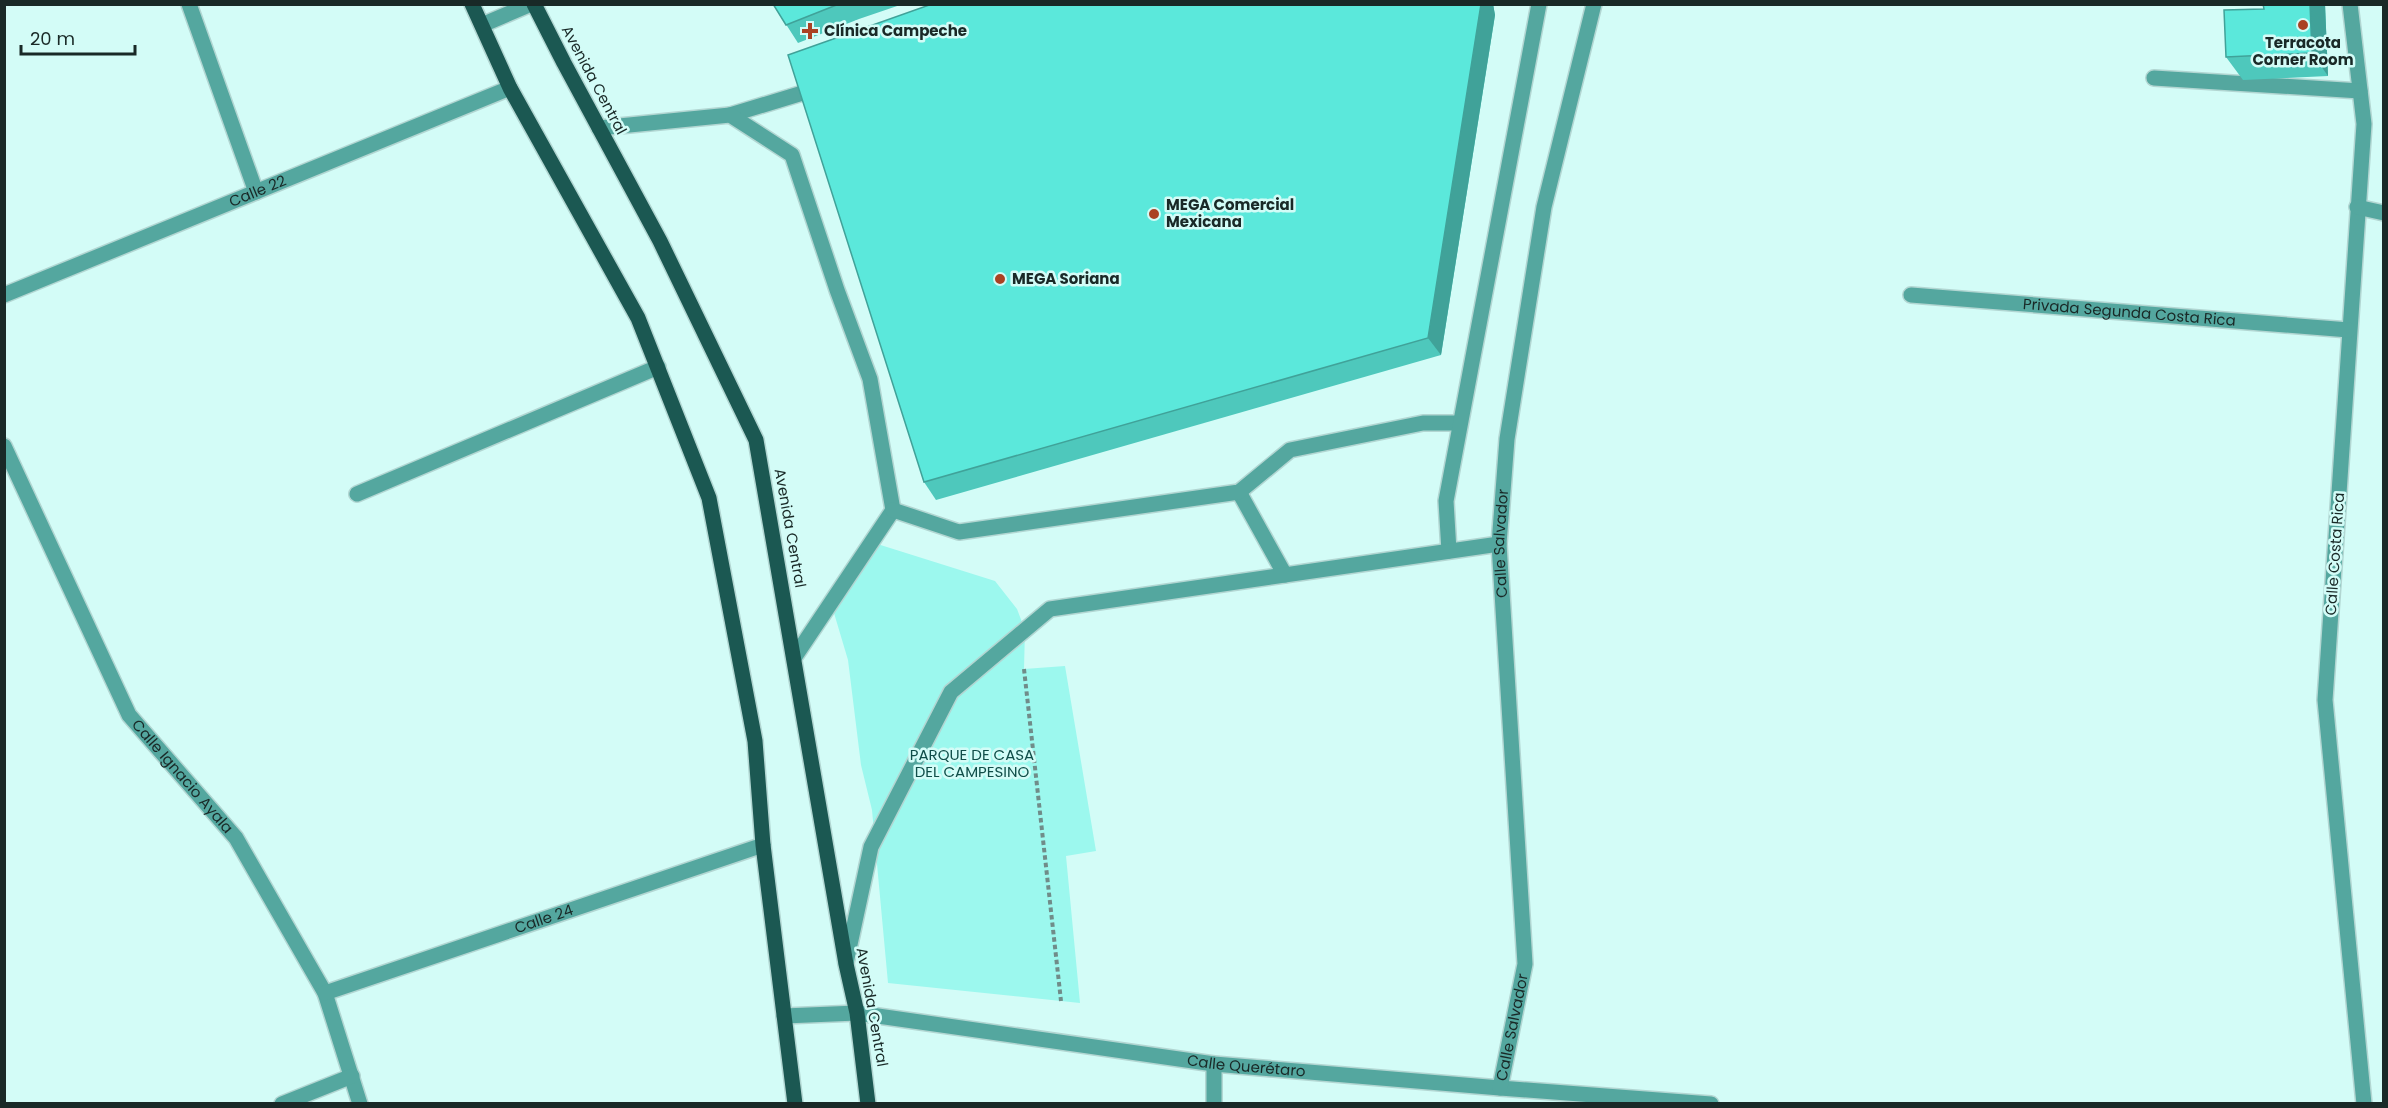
<svg xmlns="http://www.w3.org/2000/svg" width="2388" height="1108" font-family="Poppins,sans-serif">
  <style>
    .green { fill: #9cf8ee }
    .lines { fill: none; stroke-linecap: round; stroke-linejoin: round }
    .minor-casing { stroke: #b2d6d2; stroke-width: 18 }
    .major-casing { stroke: #b2d6d2; stroke-width: 18 }
    .path { stroke: #708c89; stroke-width: 4; stroke-dasharray: 4.5 3; stroke-linecap: butt }
    .minor { stroke: #54a79f; stroke-width: 15 }
    .major { stroke: #1b5852; stroke-width: 15 }
    .wall { fill: #4ec8bc }
    .shaded-wall { fill: #40a299 }
    .building { fill: #5be8db; stroke: #40a299; stroke-width: 1.5 }
    .poi-dot { fill: #aa4223; stroke: #d3fcf7; stroke-width: 2 }
    .labels { text-anchor: middle; stroke-width: 5; stroke-linejoin: round; paint-order: stroke }
    .poi-label { font-size: 15px; font-weight: bold; fill: #192927; stroke: #d3fcf7; text-anchor: start }
    .street-label { font-size: 15px; fill: #192927; stroke: #d3fcf7 }
    .park-label { font-size: 15px; fill: #104e49; stroke: #d3fcf7 }
  </style>
  <rect width="100%" height="100%" fill="#d3fcf7"/>
  <!-- green -->
  <path class="green" d="M871 542 995 581 1017 609 1025 630 1024 669 1065 666 1096 851 1066 856 1080 1003 888 983 872 810 861 765 848 660 831 603Z"/>
  <g class="lines">
    <!-- minor casing -->
    <g class="minor-casing">
      <g id="minor">
        <path d="M189 4 256 192"/>
        <path d="M2350 4 2364 124 2325 700 2364 1104"/>
        <path d="M482 25 531 4"/>
        <path d="M2154 78 2360 91"/>
        <path d="M730 115 819 88"/>
        <path d="M599 128 730 115 792 155 837 290 870 379 893 510 794 658"/>
        <path d="M2357 207 2384 213"/>
        <path id="s1" d="M4 295 510 88"/>
        <path id="s2" d="M1911 295 2349 330"/>
        <path id="s3" d="M4 446 129 715 236 838 325 993 360 1104"/>
        <path d="M1239 492 1285 575"/>
        <path d="M357 494 658 367"/>
        <path d="M893 510 959 532 1239 492 1290 450 1423 423H1460"/>
        <path d="M1449 551 1446 501 1539 4"/>
        <path d="M846 963 871 847 951 692 1050 609 1499 544"/>
        <path id="s4" d="M325 993 763 845"/>
        <path id="s5" d="M784 1016 857 1013 1214 1064 1500 1088 1711 1104"/>
        <path d="M1214 1064V1104"/>
        <path id="s6" d="M1500 1088 1525 964 1499 544 1507 439 1544 207 1594 4"/>
        <path d="M282 1104 352 1076"/>
      </g>
    </g>
    <!-- major casing -->
    <g class="major-casing">
      <g id="major">
        <path d="M472 4 510 88 638 318 709 498 755 741 763 845 795 1104"/>
        <path d="M534 4 564 63 660 241 756 440 846 964 857 1013 868 1104"/>
      </g>
    </g>
    <!-- path -->
    <path class="path" d="M1024 669 1061 1001"/>
    <!-- minor -->
    <use href="#minor" class="minor"/>
    <!-- major -->
    <use href="#major" class="major"/>
  </g>
  <!-- wall -->
  <g class="wall">
    <path d="M773 4H903L859 19 798 43Z"/>
    <path d="M932 4H1493L1495 15 1441 355 936 500 924 482Z"/>
    <path d="M2263 4H2325L2328 76 2243 80 2226 57 2264 9Z"/>
  </g>
  <!-- shaded-wall -->
  <g class="shaded-wall">
    <path d="M1481 4H1493L1495 15 1441 355 1428 338Z"/>
    <path d="M2310 4H2325L2328 76 2312 53Z"/>
  </g>
  <!-- building -->
  <g class="building">
    <path d="M773 4H839L786 25Z"/>
    <path d="M932 4H1481L1428 338 924 482 788 55Z"/>
    <path d="M2263 4H2310L2312 53 2226 57 2224 10 2264 9Z"/>
  </g>
  <!-- markers -->
  <g class="poi-dot">
    <circle cx="2303" cy="25" r="6"/>
    <path d="M807 22h6v6h6v6h-6v6h-6v-6h-6v-6h6z"/>
    <circle cx="1154" cy="214" r="6"/>
    <circle cx="1000" cy="279" r="6"/>
  </g>
  <g class="labels">
    <!-- poi labels -->
    <g class="poi-label">
      <text x="824" y="36">Clínica Campeche</text>
      <text x="2303" y="48" text-anchor="middle">Terracota<tspan x="2303" dy="17">Corner Room</tspan></text>
      <text x="1166" y="210">MEGA Comercial<tspan x="1166" dy="17">Mexicana</tspan></text>
      <text x="1012" y="284">MEGA Soriana</text>
    </g>
    <!-- street labels -->
    <g class="street-label">
      <text transform="translate(594 80) rotate(62)" y="5">Avenida Central</text>
      <text dy="5" stroke="none"><textPath href="#s1" startOffset="274">Calle 22</textPath></text>
      <text dy="5" stroke="none"><textPath href="#s2" startOffset="219">Privada Segunda Costa Rica</textPath></text>
      <text transform="translate(790 528) rotate(80)" y="5">Avenida Central</text>
      <text dy="5" stroke="none"><textPath href="#s6" startOffset="548">Calle Salvador</textPath></text>
      <text transform="translate(2335 554) rotate(-86)" y="5">Calle Costa Rica</text>
      <text dy="5" stroke="none"><textPath href="#s3" startOffset="378">Calle Ignacio Ayala</textPath></text>
      <text dy="5" stroke="none"><textPath href="#s4" startOffset="231">Calle 24</textPath></text>
      <text transform="translate(872 1007) rotate(80)" y="5">Avenida Central</text>
      <text dy="5" stroke="none"><textPath href="#s6" startOffset="62">Calle Salvador</textPath></text>
      <text dy="5" stroke="none"><textPath href="#s5" startOffset="466">Calle Querétaro</textPath></text>
    </g>
    <!-- park labels -->
    <g class="park-label">
      <text x="972" y="760">PARQUE DE CASA<tspan x="972" dy="17">DEL CAMPESINO</tspan></text>
    </g>
  </g>
  <!-- border -->
  <rect width="2388" height="1108" fill="none" stroke="#192927" stroke-width="12"/>
  <!-- scale -->
  <path d="M21 45v9h114v-9" fill="none" stroke="#192927" stroke-width="3"/>
  <text x="30" y="45" font-size="18" fill="#192927" stroke="#d3fcf7" stroke-width="4.5" paint-order="stroke">20 m</text>
</svg>
